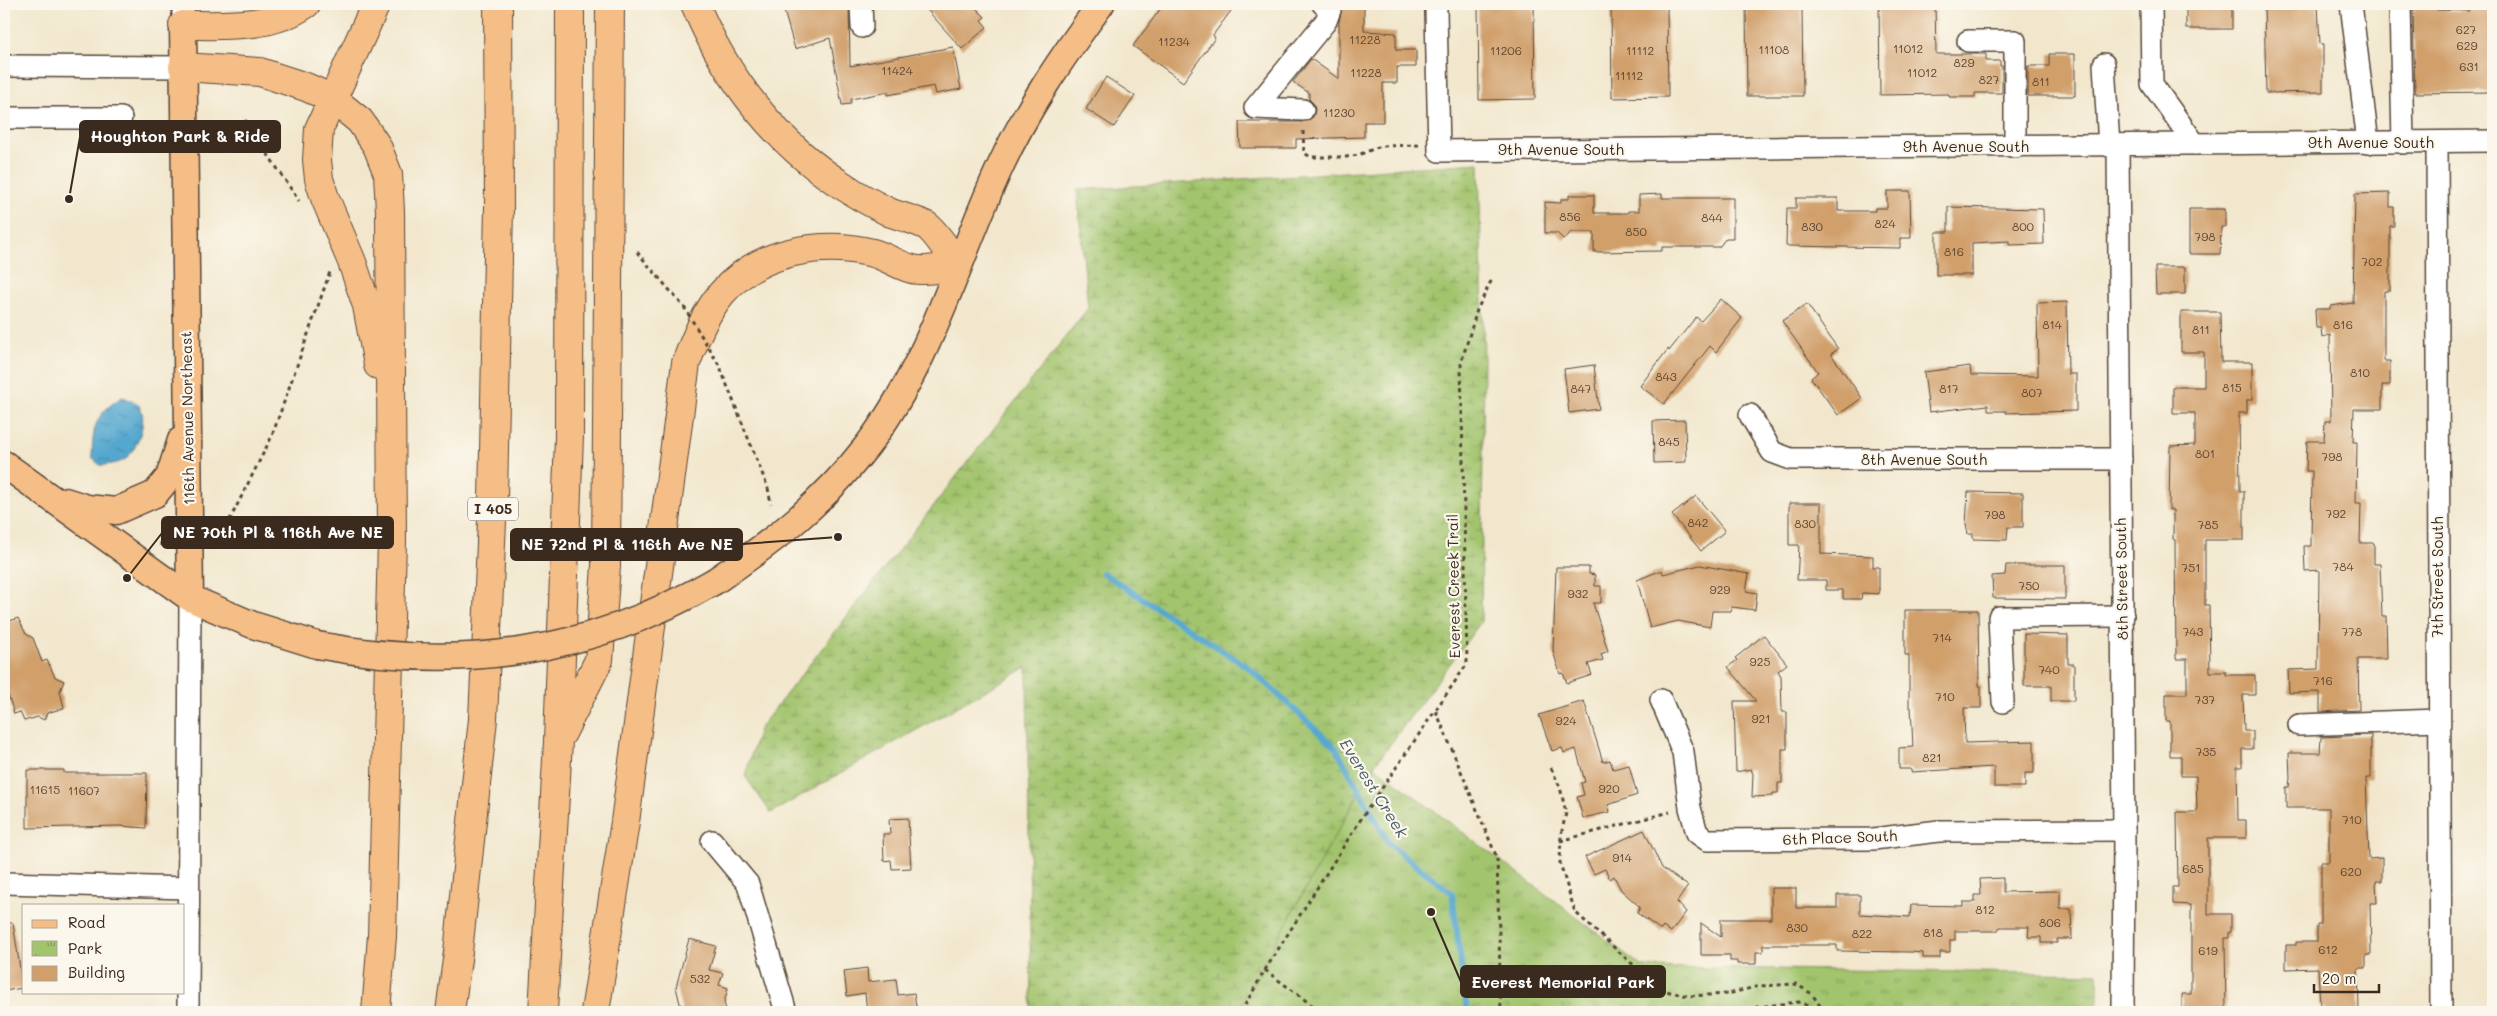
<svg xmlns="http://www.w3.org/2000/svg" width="2497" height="1016" font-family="Mali,sans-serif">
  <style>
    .wetland { fill: url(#wetland-marsh); stroke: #6e7746 }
    .park { fill: url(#park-tufts); stroke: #6e7746 }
    .water { fill: url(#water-ripples); stroke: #486876 }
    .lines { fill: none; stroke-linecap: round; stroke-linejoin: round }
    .stream { stroke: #54a7cf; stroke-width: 6 }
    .building { fill: #d09f6a }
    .minor-casing { stroke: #564638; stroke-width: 24 }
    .major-casing { stroke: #564638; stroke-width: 29 }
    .highway-casing { stroke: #564638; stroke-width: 30 }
    .path { stroke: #564638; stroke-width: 3; stroke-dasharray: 4 4; stroke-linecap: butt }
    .minor { stroke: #fff; stroke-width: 21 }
    .major { stroke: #f6be87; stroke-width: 26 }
    .highway { stroke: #f6be87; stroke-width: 28 }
    .major-bridge-casing { stroke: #564638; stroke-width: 29; stroke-linecap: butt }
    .path-bridge { stroke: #564638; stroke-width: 3; stroke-dasharray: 4 4; stroke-linecap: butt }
    .major-bridge { stroke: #f6be87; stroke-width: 26 }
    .labels { text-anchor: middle; stroke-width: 4.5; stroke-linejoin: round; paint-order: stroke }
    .number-label { font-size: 12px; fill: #604731 }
    .shield { fill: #fbf7ec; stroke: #75685c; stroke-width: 1 }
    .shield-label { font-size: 14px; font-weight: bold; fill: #3b2a1e }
    .street-label { font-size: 15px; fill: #3b2a1e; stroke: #fbf7ec }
    .water-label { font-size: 16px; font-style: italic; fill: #455c65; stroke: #fbf7ec }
    .leader { fill: none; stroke: #3b2a1e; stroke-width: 2 }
    .callout-dot { fill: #3b2a1e; stroke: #fbf7ec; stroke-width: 2 }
    .callout { fill: #3b2a1e; stroke: #3b2a1e; stroke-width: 2 }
    .callout-label { font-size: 16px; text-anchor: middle; font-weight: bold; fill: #fff }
  </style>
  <defs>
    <pattern id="wetland-marsh" width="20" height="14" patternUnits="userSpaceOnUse" patternTransform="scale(1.25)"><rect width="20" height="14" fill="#a2c46d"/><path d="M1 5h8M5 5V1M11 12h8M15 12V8" fill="none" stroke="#859f59"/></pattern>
    <pattern id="park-tufts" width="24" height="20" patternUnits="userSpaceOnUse" patternTransform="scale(1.25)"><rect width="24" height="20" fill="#a2c46d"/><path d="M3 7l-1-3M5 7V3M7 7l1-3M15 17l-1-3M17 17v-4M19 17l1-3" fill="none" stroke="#859f59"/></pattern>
    <pattern id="water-ripples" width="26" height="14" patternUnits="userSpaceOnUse" patternTransform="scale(1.25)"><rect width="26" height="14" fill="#54a7cf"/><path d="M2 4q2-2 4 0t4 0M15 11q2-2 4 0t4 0" fill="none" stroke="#4788a7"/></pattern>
  </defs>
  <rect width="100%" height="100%" fill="#fbf7ec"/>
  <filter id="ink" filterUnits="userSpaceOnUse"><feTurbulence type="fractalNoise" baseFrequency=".02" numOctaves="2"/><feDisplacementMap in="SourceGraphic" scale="10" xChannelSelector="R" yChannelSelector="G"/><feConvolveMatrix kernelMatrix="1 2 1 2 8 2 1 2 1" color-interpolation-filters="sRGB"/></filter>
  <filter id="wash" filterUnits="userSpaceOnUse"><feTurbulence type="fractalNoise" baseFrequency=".0096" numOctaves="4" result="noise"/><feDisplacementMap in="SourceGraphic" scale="20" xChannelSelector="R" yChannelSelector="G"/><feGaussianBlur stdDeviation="1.12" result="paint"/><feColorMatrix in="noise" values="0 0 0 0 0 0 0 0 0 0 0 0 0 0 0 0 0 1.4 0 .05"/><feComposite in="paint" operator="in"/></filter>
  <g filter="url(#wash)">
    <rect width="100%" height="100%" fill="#f2e7cd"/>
    <!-- wetland -->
    <path class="wetland" d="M1479 163 1484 359 1481 622 1374 766 1237 1012H1031L1027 667 771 813 745 776 759 729 1088 308 1077 190Z"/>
    <!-- park -->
    <path class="park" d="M1374 766 1643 967 2098 974V1012H1237Z"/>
    <!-- water -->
    <path class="water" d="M122 397C129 399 138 402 141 409 147 424 136 452 124 460 117 464 108 465 100 465L92 458C93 426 94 415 122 397Z"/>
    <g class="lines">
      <!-- stream -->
      <path class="stream" d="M1103 573 1249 668 1336 748 1389 844 1452 893 1467 1012"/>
    </g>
    <g id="blocks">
      <!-- building -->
      <g class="building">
        <path d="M782 4H849L850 66 953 47 961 89 936 94 934 86 888 95V92L851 99V104L842 105 830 38 795 49Z"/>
        <path d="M922 4H972L985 17 981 20 987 27 962 49Z"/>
        <path d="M1164 4H1236L1213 35 1215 38 1183 82 1133 46Z"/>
        <path d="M1340 4H1364V31L1396 33V50H1416V67H1397V83H1383V122H1364V137L1296 139V148H1240L1239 122H1302L1313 117 1315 110 1314 104 1309 99V93L1293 82 1311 59 1339 79V22L1342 7Z"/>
        <path d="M1478 4H1534L1535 99 1479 100Z"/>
        <path d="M1611 4H1667L1668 97 1612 98Z"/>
        <path d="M1746 4H1802L1803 96H1747Z"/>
        <path d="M1879 4H1935L1936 54H1986V61H2000V66H2002V93H1975V97H1949V94L1880 95Z"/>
        <rect x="2186" y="4" width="46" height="25"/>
        <path d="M2264 4H2318L2320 44H2323V92L2266 93Z"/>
        <path d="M2415 4H2436V10L2469 11V4H2493V92L2415 93 2413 10H2415Z"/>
        <path d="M2049 54H2075V96H2028V66H2049Z"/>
        <path d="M1106 77 1135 96 1114 127 1086 109Z"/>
        <path d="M1887 191H1910L1911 238H1900V248L1786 246 1787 208H1796V198H1838V211H1875V208H1887Z"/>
        <path d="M2390 193V207H2394V226H2390V291H2384V361H2390V385H2382V409H2354L2353 442H2357L2356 503H2361L2360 543H2374V564H2380L2382 616H2386L2387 659H2358L2359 710 2320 712V692L2289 693 2288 670 2318 669 2319 570 2305 571 2304 546H2311L2312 471H2306L2307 441H2324L2325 421H2331L2330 335 2322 337 2321 328H2316L2315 309H2330V306L2353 303 2355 194Z"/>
        <path d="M1662 194V198H1733V238H1726L1719 247H1662V251L1594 252V232H1571L1564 240 1557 233H1545V202L1561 203V199H1569V195H1594V213H1628V211H1639V195Z"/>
        <path d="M1948 207 2043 209 2044 244 2009 245V241L1972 243V275H1936V232H1948Z"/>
        <path d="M2189 209H2225V227H2221L2220 254H2189Z"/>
        <path d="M2155 267H2185V294H2156Z"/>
        <path d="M1721 299 1742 318 1716 352 1710 346 1664 404 1640 386 1668 349 1669 351 1696 317 1701 321Z"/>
        <path d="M2067 302 2068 374H2076V411L2006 413V411H1988V405L1929 412 1924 372 1970 366 1971 375 2038 376 2037 303Z"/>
        <path d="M1807 304 1838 349 1831 354 1862 398 1838 415 1811 378 1818 372 1782 321Z"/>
        <path d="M2181 312H2220L2221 362H2252V400H2247V413H2239L2240 491H2244V540H2205V605H2209L2210 672H2226V675H2255V695H2243L2244 731H2253V749H2242V767H2237L2238 820H2246V838H2208V914H2231V932H2229V938H2225L2226 1011H2182V994H2191V905L2173 904V887H2178L2177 812H2197L2196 776H2181V756H2170V721H2166V694H2187V659H2176L2175 540 2173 539V510H2169L2170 446 2195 445V413H2173V387H2204V352H2181Z"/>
        <path d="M1594 365 1599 409 1569 413 1564 369Z"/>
        <path d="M1685 420 1686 462 1654 463 1653 421Z"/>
        <path d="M1968 492 2023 493V527H2008L2007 540 1973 539V534H1968L1966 525Z"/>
        <path d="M1696 496 1725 531 1701 551 1672 515Z"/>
        <path d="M1789 503H1821V554L1873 556V567H1879V594L1862 593 1861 599H1843V590H1826V580H1797L1799 545H1789Z"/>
        <path d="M1700 565 1749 574 1746 591 1757 593 1755 610 1732 607 1731 611H1712L1710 627 1678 621 1650 628 1637 580 1662 570 1663 574Z"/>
        <path d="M2006 565H2065V599L1993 598 1992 576 2005 575Z"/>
        <path d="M1556 567H1589V574L1595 575V586H1601V603H1593L1608 651 1601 654 1603 660 1588 664 1592 675 1567 683 1563 673 1560 674 1553 651Z"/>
        <path d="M1905 610H1978L1979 686H1981V708H1964L1965 743 2034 741V773H2025V787H1994V767L1911 772V769H1899V748L1913 747 1911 707H1909V655H1905Z"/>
        <path d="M18 618 26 634 33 638 42 662 47 660 55 677 64 681 60 691 64 708 47 713 44 720 38 717 24 721 20 712 14 714 4 682V623Z"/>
        <path d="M2024 634 2068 635V664H2074V701H2051V686H2024Z"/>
        <path d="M1764 635 1787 664 1778 671 1781 676 1782 712H1787V749H1782V783H1778V793H1773V796L1752 797 1753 774 1751 769 1736 772 1734 701H1756L1728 667 1737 660 1735 658Z"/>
        <path d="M1584 701 1603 762 1610 760 1613 769 1629 765 1637 795 1608 805 1610 812 1583 818 1577 797 1584 795 1581 783 1585 782 1576 749 1564 753 1562 748 1552 751 1539 715Z"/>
        <path d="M2371 735V778H2366L2369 859 2382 858V881H2376L2377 903H2370L2371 955H2366V968H2358L2359 1012H2325V1006H2320L2318 968 2286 969V945H2296V942H2317V924H2321V862H2329V808H2286V787H2289L2290 778 2289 753H2320L2321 737Z"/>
        <path d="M27 770H64V773H147L146 828 120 826 27 828Z"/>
        <path d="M908 818 911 868 892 869 891 860 884 861 883 834H890L889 819Z"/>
        <path d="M1644 830 1662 868 1688 886 1677 902 1686 912 1671 932 1663 927 1661 930 1637 913 1640 907 1621 890 1614 876 1610 879 1605 869 1594 874 1585 857Z"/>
        <path d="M2003 878V892L2060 891V909H2071L2072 939H2057V943H2041V937H2028L2029 927H2000L1997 931H1955V940H1950V952H1940V958H1923V953L1911 952 1837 951V945H1763V952H1756V964H1737V961H1730V955H1701V923L1721 937V919H1771V888H1796V908H1837V895H1860V914L1910 917 1911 905 1963 906V902H1975V895H1981L1980 879Z"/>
        <path d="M4 923H13L23 988 4 991Z"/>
        <path d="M689 939 716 946 709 970 723 973 719 985 728 988 724 1003 727 1012H682L676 987Z"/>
        <path d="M867 968 868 982 896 979 898 995 914 993 917 1012H867L865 993 847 996 844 971Z"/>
      </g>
    </g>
  </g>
  <g filter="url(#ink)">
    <use href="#blocks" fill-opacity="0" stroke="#564638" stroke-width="1"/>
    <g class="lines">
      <!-- minor casing -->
      <g class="minor-casing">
        <g id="minor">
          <path d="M183 4V25"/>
          <path d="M861 4 862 27"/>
          <path d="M2151 4 2152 84 2195 144"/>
          <path d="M2351 4 2368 143"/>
          <path d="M2400 4 2403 143"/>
          <path d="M1436 10 1439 151 2493 141"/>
          <path d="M1968 41H2015V147"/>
          <path d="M2104 64 2109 146"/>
          <path d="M4 66 183 67"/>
          <path d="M1303 110 1255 108 1326 21 1330 10 1323 4"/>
          <path d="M4 118H121"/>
          <path d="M2437 142 2441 1012"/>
          <path d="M2118 146 2124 830 2123 1012"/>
          <path d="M1750 415 1772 452 1791 459H2121"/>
          <path d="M1661 700 1683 752 1690 808 1697 833 1707 840 1873 839 1939 831 2124 830"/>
          <path d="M2003 702 1999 617 2123 616"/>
          <path d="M2299 725 2439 720"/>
          <path d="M712 841 748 884 786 1012"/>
          <path d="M4 883 188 888"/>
          <path d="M188 1012 190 598"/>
        </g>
      </g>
      <!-- major casing -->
      <g class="major-casing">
        <g id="major">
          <path d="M183 25 190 598"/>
          <path d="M4 464 190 598 253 625 317 645"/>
          <path d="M65 501 87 508 116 511 155 494 169 477 181 440"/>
          <path d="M715 581C775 540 822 504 867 446 930 364 957 260 1000 167 1027 108 1063 56 1101 4"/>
        </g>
      </g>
      <!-- highway casing -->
      <g class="highway-casing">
        <g id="highway">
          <path d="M376 4 319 129 317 160 319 179 325 198 352 262 367 306 378 365"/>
          <path d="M183 25C224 25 270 29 306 4"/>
          <path d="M183 67 260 72 306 87 333 99 360 121 377 146 388 174 390 211 392 541 382 936 376 1012"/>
          <path d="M562 733 599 660 606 566 610 4"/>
          <path d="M450 1012 458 952 483 719 493 499 499 207 498 4"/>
          <path d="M543 1012 558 741 569 436 570 4"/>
          <path d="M595 1012 625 822 686 363C695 339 705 313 722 293 758 251 822 240 873 253 888 257 905 270 920 270 932 271 946 267 958 265 950 255 936 232 927 226 916 220 903 217 891 213 877 206 861 198 848 189 778 146 726 79 695 4"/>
        </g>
      </g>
      <!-- path -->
      <g class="path">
        <path d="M245 120 299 201"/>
        <path d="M1303 131 1304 153 1311 157H1346L1358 155 1381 146 1419 145"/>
        <path d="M768 488 771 504"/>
        <path d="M161 518V547"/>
        <path d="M215 549 272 436 330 272"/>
        <path d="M1436 711 1497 858 1501 1012"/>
        <path d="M1551 768 1560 787 1566 813 1561 835 1560 863 1575 912 1661 990 1689 996 1728 994 1759 986 1796 984 1812 994 1824 1012"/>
        <path d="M1560 841 1670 812"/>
        <path d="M1265 970 1321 1012"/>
        <path d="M1241 1012 1265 970 1361 819 1467 664 1461 363 1477 310 1492 279"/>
        <path d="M1741 1012 1757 1007 1799 1002 1822 1012"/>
      </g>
      <!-- minor -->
      <use href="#minor" class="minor"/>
      <!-- major -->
      <use href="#major" class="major"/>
      <!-- highway -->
      <use href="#highway" class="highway"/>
      <!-- major-bridge casing -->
      <g class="major-bridge-casing">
        <path id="major-bridge" d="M317 645C460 672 589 654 715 581"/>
      </g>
      <!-- path-bridge -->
      <path class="path-bridge" d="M637 252 684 307 719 365 768 488"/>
      <!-- major-bridge -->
      <use href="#major-bridge" class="major-bridge"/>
    </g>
  </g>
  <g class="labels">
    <!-- number labels -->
    <g class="number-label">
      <text x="2466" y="34">627</text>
      <text x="1365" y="44">11228</text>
      <text x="1174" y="46">11234</text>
      <text x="2467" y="50">629</text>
      <text x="1908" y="53">11012</text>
      <text x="1774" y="54">11108</text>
      <text x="1506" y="55">11206</text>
      <text x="1640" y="55">11112</text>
      <text x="1964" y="67">829</text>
      <text x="2469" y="71">631</text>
      <text x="897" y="75">11424</text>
      <text x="1366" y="77">11228</text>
      <text x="1922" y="77">11012</text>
      <text x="1629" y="80">11112</text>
      <text x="1989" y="84">827</text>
      <text x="2041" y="86">811</text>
      <text x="1339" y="117">11230</text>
      <text x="1570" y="221">856</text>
      <text x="1712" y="222">844</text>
      <text x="1885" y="228">824</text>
      <text x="1812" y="231">830</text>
      <text x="2023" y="231">800</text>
      <text x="1636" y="236">850</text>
      <text x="2205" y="241">798</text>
      <text x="1954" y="256">816</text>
      <text x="2372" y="266">702</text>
      <text x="2052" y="329">814</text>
      <text x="2343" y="329">816</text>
      <text x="2201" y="334">811</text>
      <text x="2360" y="377">810</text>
      <text x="1666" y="381">843</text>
      <text x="2232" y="392">815</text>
      <text x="1581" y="393">847</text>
      <text x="1949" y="393">817</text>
      <text x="2032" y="397">807</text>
      <text x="1669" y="446">845</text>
      <text x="2205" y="458">801</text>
      <text x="2332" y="461">798</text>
      <text x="2336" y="518">792</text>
      <text x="1995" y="519">798</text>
      <text x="1698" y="527">842</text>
      <text x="1805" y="528">830</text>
      <text x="2208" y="529">785</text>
      <text x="2343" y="571">784</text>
      <text x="2191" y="572">751</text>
      <text x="2029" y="590">750</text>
      <text x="1720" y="594">929</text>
      <text x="1578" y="598">932</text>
      <text x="2193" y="636">743</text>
      <text x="2352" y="636">778</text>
      <text x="1942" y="642">714</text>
      <text x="1760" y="666">925</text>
      <text x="2049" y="674">740</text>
      <text x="2323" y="685">716</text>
      <text x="1945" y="701">710</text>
      <text x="2205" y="704">737</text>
      <text x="1761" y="723">921</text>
      <text x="1566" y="725">924</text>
      <text x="2206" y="756">735</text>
      <text x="1932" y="762">821</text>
      <text x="1609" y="793">920</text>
      <text x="45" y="794">11615</text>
      <text x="84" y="795">11607</text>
      <text x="2352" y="824">710</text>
      <text x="1622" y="862">914</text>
      <text x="2193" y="873">685</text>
      <text x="2351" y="876">620</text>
      <text x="1985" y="914">812</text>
      <text x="2050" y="927">806</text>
      <text x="1797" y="932">830</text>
      <text x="1933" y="937">818</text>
      <text x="1862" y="938">822</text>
      <text x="2328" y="954">612</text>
      <text x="2208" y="955">619</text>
      <text x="700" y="983">532</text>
    </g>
    <!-- shield labels -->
    <rect class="shield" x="468" y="497.5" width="50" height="23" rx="4"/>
    <g class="shield-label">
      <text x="493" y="514">I 405</text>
    </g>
    <!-- street labels -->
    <g class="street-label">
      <text x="2371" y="148">9th Avenue South</text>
      <text x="1966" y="152">9th Avenue South</text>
      <text x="1561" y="155">9th Avenue South</text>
      <text transform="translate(188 418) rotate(-91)" y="5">116th Avenue Northeast</text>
      <text x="1924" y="465">8th Avenue South</text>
      <text transform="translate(2438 577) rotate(-90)" y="5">7th Street South</text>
      <text transform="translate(2122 579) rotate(-91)" y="5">8th Street South</text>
      <text transform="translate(1454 586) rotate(-91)" y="5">Everest Creek Trail</text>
      <text transform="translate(1840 838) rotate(-2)" y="5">6th Place South</text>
    </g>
    <!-- water labels -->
    <g class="water-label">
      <text transform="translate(1374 788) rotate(58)" y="6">Everest Creek</text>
    </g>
  </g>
  <!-- callouts -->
  <path class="leader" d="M69 199L80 137M127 578L162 533M838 537L742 544M1431 912L1461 982"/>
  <g class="callout-dot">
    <circle cx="69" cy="199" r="5"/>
    <circle cx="127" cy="578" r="5"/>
    <circle cx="838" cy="537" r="5"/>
    <circle cx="1431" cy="912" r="5"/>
  </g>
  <g class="callout">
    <rect x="80" y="121" width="200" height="31" rx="5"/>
    <rect x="162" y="517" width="231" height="31" rx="5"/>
    <rect x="511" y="529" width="231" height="31" rx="5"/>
    <rect x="1461" y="966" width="204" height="31" rx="5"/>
  </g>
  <g class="callout-label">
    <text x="180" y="142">Houghton Park &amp; Ride</text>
    <text x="278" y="538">NE 70th Pl &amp; 116th Ave NE</text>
    <text x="627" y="550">NE 72nd Pl &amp; 116th Ave NE</text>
    <text x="1563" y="988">Everest Memorial Park</text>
  </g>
  <!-- margin -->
  <rect width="2497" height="1016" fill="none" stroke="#fbf7ec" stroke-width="20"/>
  <!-- legend -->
  <rect x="22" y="904" width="162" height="90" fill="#fbf7ec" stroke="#aea59a"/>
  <rect x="32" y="920" width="25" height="8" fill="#f6be87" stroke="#aea59a"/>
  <text x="68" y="928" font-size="15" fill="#3b2a1e">Road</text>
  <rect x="32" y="941" width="25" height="15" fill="url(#park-tufts)" stroke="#aea59a"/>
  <text x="68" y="954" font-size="15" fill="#3b2a1e">Park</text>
  <rect x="32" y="966" width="25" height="15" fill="#d09f6a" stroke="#aea59a"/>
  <text x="68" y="978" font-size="15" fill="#3b2a1e">Building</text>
  <!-- scale -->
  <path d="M2314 984v8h65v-8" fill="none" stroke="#3b2a1e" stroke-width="2.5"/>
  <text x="2322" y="984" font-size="15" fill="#3b2a1e" stroke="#fbf7ec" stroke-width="4" paint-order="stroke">20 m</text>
</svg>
